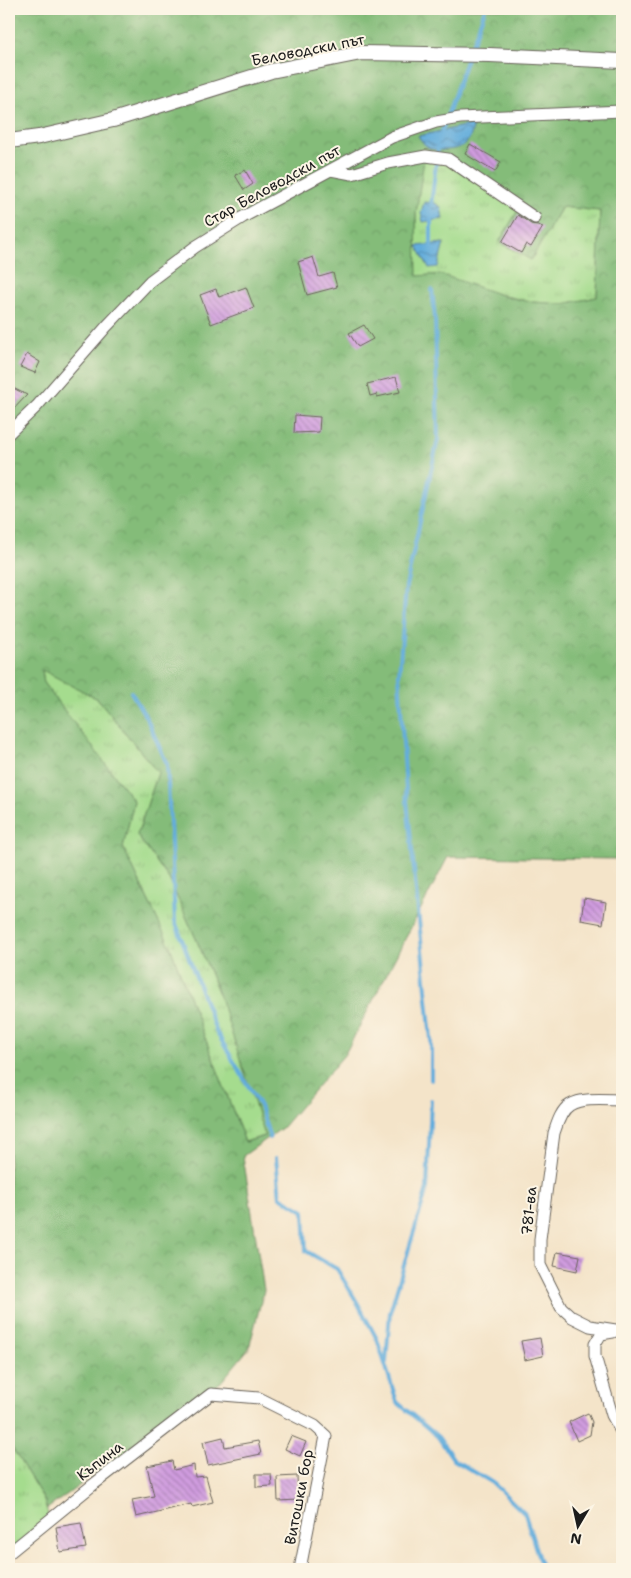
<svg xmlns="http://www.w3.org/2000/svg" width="631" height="1578" font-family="'Shantell Sans',sans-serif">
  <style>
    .grass { fill: url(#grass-tufts); stroke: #607c55 }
    .forest { fill: url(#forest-crowns); stroke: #506c4a; fill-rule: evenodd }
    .water { fill: url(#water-waves); stroke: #40647c }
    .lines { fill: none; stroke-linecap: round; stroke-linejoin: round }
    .stream { stroke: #64addc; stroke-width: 4 }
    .building { fill: url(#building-back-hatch) }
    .minor-casing { stroke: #686259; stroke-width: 13 }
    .tertiary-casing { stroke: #686259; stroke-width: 16 }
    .minor { stroke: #fff; stroke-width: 11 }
    .tertiary { stroke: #fff; stroke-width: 14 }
    .labels { text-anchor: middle; stroke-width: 4; stroke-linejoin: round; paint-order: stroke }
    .street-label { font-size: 15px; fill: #1c1c1c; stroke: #fcf5e5 }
  </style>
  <defs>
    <pattern id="grass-tufts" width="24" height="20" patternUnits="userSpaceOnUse" patternTransform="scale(1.25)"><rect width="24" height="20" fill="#a5dc8e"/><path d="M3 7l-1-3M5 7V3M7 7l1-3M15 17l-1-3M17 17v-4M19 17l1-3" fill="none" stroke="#8dbc7a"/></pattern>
    <pattern id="forest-crowns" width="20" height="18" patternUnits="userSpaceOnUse" patternTransform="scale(1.25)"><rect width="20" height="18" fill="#84bc79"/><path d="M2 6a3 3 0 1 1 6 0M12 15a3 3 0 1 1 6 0" fill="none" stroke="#71a168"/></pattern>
    <pattern id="water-waves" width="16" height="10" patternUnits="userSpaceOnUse" patternTransform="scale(1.25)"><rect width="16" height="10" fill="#64addc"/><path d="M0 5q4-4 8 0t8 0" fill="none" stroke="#528cb2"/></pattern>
    <pattern id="building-back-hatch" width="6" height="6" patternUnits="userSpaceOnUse" patternTransform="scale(1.25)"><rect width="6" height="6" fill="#d09cdf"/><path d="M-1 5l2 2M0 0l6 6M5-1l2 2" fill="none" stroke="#a87eb4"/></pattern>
  </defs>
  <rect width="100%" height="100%" fill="#fcf5e5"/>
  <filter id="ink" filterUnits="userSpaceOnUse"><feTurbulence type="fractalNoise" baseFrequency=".02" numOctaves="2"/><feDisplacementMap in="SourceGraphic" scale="10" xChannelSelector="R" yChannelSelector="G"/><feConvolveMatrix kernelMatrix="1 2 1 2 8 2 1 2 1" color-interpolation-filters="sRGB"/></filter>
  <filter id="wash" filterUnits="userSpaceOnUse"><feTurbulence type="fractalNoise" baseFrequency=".0096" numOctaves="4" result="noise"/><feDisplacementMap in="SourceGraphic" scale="20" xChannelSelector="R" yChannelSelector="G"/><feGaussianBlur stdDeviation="1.12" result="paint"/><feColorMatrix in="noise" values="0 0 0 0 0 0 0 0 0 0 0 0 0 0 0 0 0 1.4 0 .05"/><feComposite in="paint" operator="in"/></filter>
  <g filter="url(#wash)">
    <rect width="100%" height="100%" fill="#f4e4c9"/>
    <!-- grass -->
    <g class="grass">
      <path d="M423 160 448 163 518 210 531 260 562 207 600 211 597 297 563 304 532 302 416 276V213Z"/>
      <path d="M42 669 98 699 158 773 137 835 169 879 198 943 219 994 266 1135 245 1142 169 944 123 847 134 801 44 684Z"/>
      <path d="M9 1443 43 1498 50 1520 9 1553Z"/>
    </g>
    <!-- forest -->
    <path class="forest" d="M9 9H622V859L448 857 345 1054 282 1128 243 1156 264 1290 249 1348 221 1382 47 1509 43 1498 9 1443ZM424 160 448 163 518 210 499 242 531 260 562 207 600 211 597 297 563 304 532 302 507 297 440 274 417 276 416 213ZM42 670 98 699 158 773 137 835 169 879 198 943 219 994 265 1136 245 1142 169 944 123 847 134 801 44 684Z"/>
    <!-- water -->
    <g class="water">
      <path d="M473 124C472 143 463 149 445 150 440 150 433 150 429 148 425 146 421 140 418 136Z"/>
      <path d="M424 202 435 203 441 207 443 219 423 222 421 213Z"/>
      <path d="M444 243 438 267 429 268 417 246Z"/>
    </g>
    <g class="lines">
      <!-- stream -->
      <g class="stream">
        <path d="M470 51 485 9"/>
        <path d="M441 134 467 58"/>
        <path d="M431 206 438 146"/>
        <path d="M431 218V248"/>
        <path d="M131 692 146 717 167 764 175 921 217 1033 260 1106 270 1138"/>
        <path d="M431 1080V1039L406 791 399 675 406 586 438 439 435 318 432 290"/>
        <path d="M276 1158 280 1197 304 1211 306 1251 337 1269 357 1302 377 1339 397 1402 438 1437 454 1460 493 1483 525 1514 542 1569"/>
        <path d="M386 1362 390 1312 427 1188 431 1100"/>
      </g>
    </g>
    <g id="blocks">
      <!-- building -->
      <g class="building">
        <path d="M470 144 501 162 495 172 465 154Z"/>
        <path d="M245 170 253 184 244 190 235 175Z"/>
        <path d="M518 215 531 224 538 225 543 227 531 247 526 244 521 253 502 242Z"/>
        <path d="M313 257 319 277 333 273 337 287 307 295 298 262Z"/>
        <path d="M246 287 254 308 211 324 200 295 216 289 219 297Z"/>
        <path d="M364 325 373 339 358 347 349 333Z"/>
        <path d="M27 354 40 362 35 373 20 367Z"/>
        <path d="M396 377 400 392 377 397V394L370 396 367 384Z"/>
        <path d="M9 386 27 395 9 414Z"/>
        <path d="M295 415 320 417 319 432 294 433Z"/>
        <path d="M584 898 606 902 603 924 581 920Z"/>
        <path d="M557 1252 580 1256 577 1271 554 1266Z"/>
        <path d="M540 1338 543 1356 525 1360 521 1341Z"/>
        <path d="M588 1413 592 1422 590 1435 577 1441 569 1422Z"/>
        <path d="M291 1436 306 1442 300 1456 285 1449Z"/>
        <path d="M223 1437 225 1447 258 1441 261 1454 208 1465 203 1442Z"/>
        <path d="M172 1461 174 1470 194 1465 195 1477 206 1476 213 1502 192 1507 191 1504 136 1517 132 1500 154 1496 147 1466Z"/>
        <path d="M256 1474H271L272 1486 256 1487Z"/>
        <path d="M297 1476 298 1500 278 1501 277 1477Z"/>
        <path d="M81 1523 86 1548 60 1552 56 1527Z"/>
      </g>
    </g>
  </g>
  <g filter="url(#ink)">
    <use href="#blocks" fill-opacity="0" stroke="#686259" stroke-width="1"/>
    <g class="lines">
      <!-- minor casing -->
      <g class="minor-casing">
        <g id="minor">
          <path d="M331 170 352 174 388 163 426 156 448 159 535 218"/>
          <path d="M9 433 37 406 107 326 150 281 195 247 243 217 392 137 436 122 460 118 622 111"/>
          <path d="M622 1100C607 1100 583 1097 570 1105 561 1110 557 1124 554 1133L540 1239V1265L561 1307 572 1317 590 1326 622 1331"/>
          <path d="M613 1332 601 1334 595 1344V1356L612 1415 622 1433"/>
          <path d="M9 1553 94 1484 211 1394 259 1398 315 1426 326 1436 300 1569"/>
        </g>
      </g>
      <!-- tertiary casing -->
      <g class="tertiary-casing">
        <path id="tertiary" d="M9 141 39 137 113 120 271 71 361 53 490 55 622 61"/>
      </g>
      <!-- minor -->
      <use href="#minor" class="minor"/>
      <!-- tertiary -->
      <use href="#tertiary" class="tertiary"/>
    </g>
  </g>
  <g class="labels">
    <!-- street labels -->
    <g class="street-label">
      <text transform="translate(308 50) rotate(-11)" y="5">Беловодски път</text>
      <text transform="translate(272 186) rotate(-29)" y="5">Стар Беловодски път</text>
      <text transform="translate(529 1211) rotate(-84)" y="5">781-ва</text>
      <text transform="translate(100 1461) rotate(-38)" y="5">Къпина</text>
      <text transform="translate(299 1497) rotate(-79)" y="5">Витошки бор</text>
    </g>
  </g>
  <!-- margin -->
  <rect width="631" height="1578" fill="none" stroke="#fcf5e5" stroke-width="30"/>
  <!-- north arrow -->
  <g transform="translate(578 1526) rotate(189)" stroke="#fcf5e5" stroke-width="4" paint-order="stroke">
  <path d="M0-4L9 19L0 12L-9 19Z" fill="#1c1c1c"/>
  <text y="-8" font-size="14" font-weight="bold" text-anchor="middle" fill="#1c1c1c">N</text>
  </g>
</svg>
